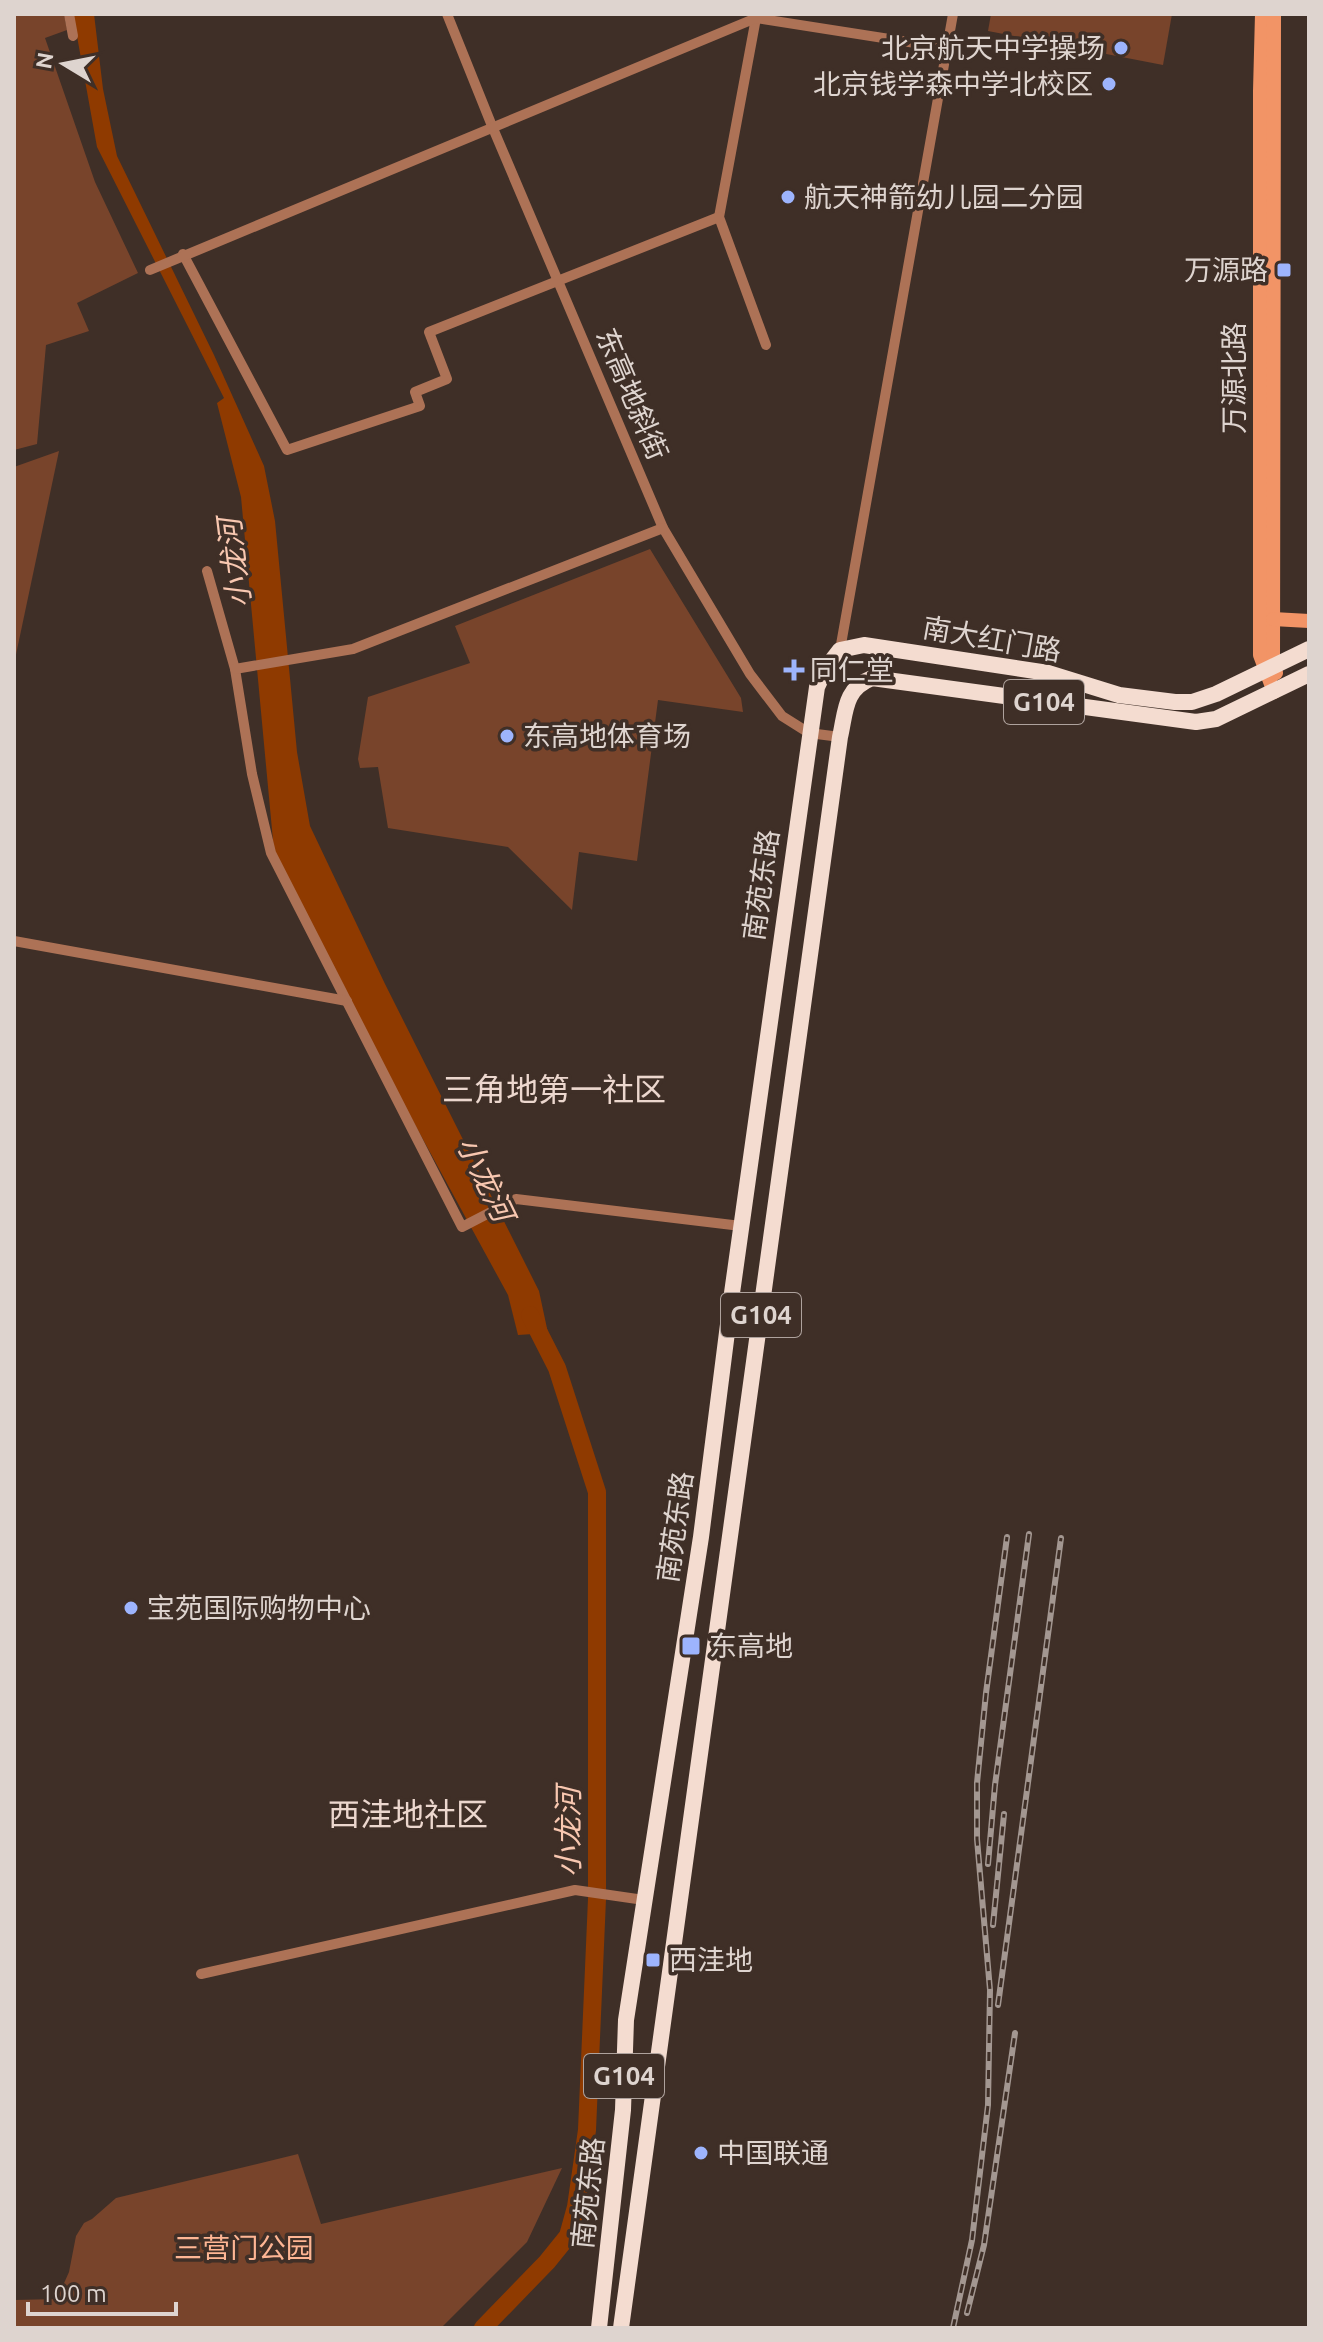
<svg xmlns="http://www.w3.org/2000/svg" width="1323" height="2342" font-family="Ubuntu,'Noto Sans SC',sans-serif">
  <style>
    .green { fill: #78442b }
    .water { fill: #8f3a00 }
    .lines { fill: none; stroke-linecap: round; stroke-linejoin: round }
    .river { stroke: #8f3a00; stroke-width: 18 }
    .minor { stroke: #ad7256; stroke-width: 10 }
    .secondary { stroke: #f29466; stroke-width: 14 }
    .trunk { stroke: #f4dcd0; stroke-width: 16 }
    .rail-casing { stroke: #a39791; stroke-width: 6 }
    .rail { stroke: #3f2f27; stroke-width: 3; stroke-dasharray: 9; stroke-linecap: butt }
    .poi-dot { fill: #9db4fd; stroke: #3f2f27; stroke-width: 3 }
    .labels { text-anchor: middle; stroke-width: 7; stroke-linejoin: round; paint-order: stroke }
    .shield { fill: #3f2f27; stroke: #aea29d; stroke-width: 2 }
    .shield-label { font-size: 26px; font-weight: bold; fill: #ded4cf }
    .poi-label { font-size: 28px; fill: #ded4cf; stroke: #3f2f27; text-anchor: start }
    .street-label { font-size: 28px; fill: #ded4cf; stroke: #3f2f27 }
    .park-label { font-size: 28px; fill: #feb694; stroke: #3f2f27 }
    .water-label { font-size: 30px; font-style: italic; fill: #f8c7b0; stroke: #3f2f27 }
    .quarter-label { font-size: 32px; fill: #ecd7ce; stroke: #3f2f27 }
  </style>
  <rect width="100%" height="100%" fill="#3f2f27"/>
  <!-- green -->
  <g class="green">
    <path d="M14 14H64L67 30 45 38 95 182 138 273 77 303 89 331 46 345 37 444 14 450Z"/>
    <path d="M991 14H1172L1163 65 988 31Z"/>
    <path d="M59 451 14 664V467Z"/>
    <path d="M650 549 741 698 743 712 658 700 637 861 579 852 572 910 508 847 388 828 378 767 360 768 358 759 368 697 470 663 455 626Z"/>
    <path d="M298 2154 321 2224 562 2168 527 2242 441 2328H14V2300L57 2299 69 2272 76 2236 84 2223 92 2219 116 2198Z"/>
  </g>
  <!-- water -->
  <path class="water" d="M73 14H94L103 89 117 156 214 355 264 466 275 521 297 752 310 826 385 984 539 1291 548 1333 518 1335 508 1295 396 1090 274 851 241 497 217 403 224 398 97 147Z"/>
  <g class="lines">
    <!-- river -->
    <path class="river" d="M483 2328 547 2262 568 2236 576 2207 587 2130 597 1899V1492L557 1368 530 1315"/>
    <!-- minor -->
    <g class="minor">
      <path d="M69 14 73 36"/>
      <path d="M447 14 492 126 663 528 750 674 782 716 809 733 840 737"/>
      <path d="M756 18 719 217 766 345"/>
      <path d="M183 254 287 450 420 406 415 392 447 379 429 332 719 217"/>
      <path d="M150 270 756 18 947 48"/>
      <path d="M207 571 235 669 252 774 271 853 462 1227 516 1199 741 1226"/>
      <path d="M840 650 953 14"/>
      <path d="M235 669 353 649 663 528"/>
      <path d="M14 941 347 1001"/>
      <path d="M201 1974 575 1890 644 1900"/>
    </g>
    <!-- secondary -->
    <g class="secondary">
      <path d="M1262 14 1260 91V655L1274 692"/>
      <path d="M1274 14 1273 666 1276 673"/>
      <path d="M1273 619 1309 621"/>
    </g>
    <!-- trunk -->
    <g class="trunk">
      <path d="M599 2328 623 2110 626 2020 701 1537 732 1293 817 687 826 668 840 650 864 645 1048 673 1119 695 1175 702H1192L1216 694 1309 649"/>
      <path d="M621 2328 840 737C846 711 844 689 872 678L1196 722 1216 719 1309 674"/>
    </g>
    <!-- rail casing -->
    <g class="rail-casing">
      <g id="rail">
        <path d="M988 1864 995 1785 1029 1534"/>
        <path d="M993 1925 1004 1814"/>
        <path d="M998 2005 1061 1538"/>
        <path d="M967 2313 984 2245 1015 2033"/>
        <path d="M953 2328 972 2240 988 2105 990 1990 977 1839V1783L986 1693 1007 1537"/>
      </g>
    </g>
    <!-- rail -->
    <use href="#rail" class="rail"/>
  </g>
  <!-- markers -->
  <g class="poi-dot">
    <circle cx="1121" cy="48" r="8"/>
    <circle cx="1109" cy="84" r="8"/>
    <circle cx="788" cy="197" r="8"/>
    <rect x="1276" y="262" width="16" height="16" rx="4"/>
    <path d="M790 658h8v8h8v8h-8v8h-8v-8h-8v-8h8z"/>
    <circle cx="507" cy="736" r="8"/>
    <circle cx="131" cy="1608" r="8"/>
    <rect x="681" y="1636" width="20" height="20" rx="4"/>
    <rect x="645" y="1952" width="16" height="16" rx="4"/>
    <circle cx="701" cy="2153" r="8"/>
  </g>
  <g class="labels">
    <!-- shield labels -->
    <g class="shield">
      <rect x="1004" y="680" width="80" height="44" rx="6"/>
      <rect x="721" y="1293" width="80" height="44" rx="6"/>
      <rect x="584" y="2054" width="80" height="44" rx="6"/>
    </g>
    <g class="shield-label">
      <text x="1044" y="711">G104</text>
      <text x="761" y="1324">G104</text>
      <text x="624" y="2085">G104</text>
    </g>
    <!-- poi labels -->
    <g class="poi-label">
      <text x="1105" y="58" text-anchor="end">北京航天中学操场</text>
      <text x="1093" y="94" text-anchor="end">北京钱学森中学北校区</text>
      <text x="804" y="207">航天神箭幼儿园二分园</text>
      <text x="1268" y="280" text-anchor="end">万源路</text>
      <text x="810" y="680">同仁堂</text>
      <text x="523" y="746">东高地体育场</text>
      <text x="147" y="1618">宝苑国际购物中心</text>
      <text x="709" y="1656">东高地</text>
      <text x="669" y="1970">西洼地</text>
      <text x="717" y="2163">中国联通</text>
    </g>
    <!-- street labels -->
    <g class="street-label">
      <text transform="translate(1234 378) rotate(-90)" y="10">万源北路</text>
      <text transform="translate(632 394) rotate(67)" y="10">东高地斜街</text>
      <text transform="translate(992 639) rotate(10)" y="10">南大红门路</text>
      <text transform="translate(761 885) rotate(-82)" y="10">南苑东路</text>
      <text transform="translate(675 1527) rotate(-82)" y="10">南苑东路</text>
      <text transform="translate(588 2193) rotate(-84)" y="10">南苑东路</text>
    </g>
    <!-- park labels -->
    <g class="park-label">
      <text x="244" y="2258">三营门公园</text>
    </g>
    <!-- water labels -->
    <g class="water-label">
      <text transform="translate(235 563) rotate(-97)" y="10">小龙河</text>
      <text transform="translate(485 1179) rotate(64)" y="10">小龙河</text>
      <text transform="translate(569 1832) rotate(-90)" y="10">小龙河</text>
    </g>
    <!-- quarter labels -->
    <g class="quarter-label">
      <text x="554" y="1101">三角地第一社区</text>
      <text x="408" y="1826">西洼地社区</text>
    </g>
  </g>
  <!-- border -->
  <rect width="1323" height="2342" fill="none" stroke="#ded4cf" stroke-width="32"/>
  <!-- north arrow -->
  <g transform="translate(64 64) rotate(280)" stroke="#3f2f27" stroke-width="6" paint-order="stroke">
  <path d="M0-6L14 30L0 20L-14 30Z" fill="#ded4cf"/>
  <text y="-12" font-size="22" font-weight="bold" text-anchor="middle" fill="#ded4cf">N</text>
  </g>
  <!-- scale -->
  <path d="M28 2302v12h148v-12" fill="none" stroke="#ded4cf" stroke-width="4"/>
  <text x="40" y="2302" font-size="24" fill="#ded4cf" stroke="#3f2f27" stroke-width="6" paint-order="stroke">100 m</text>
</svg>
